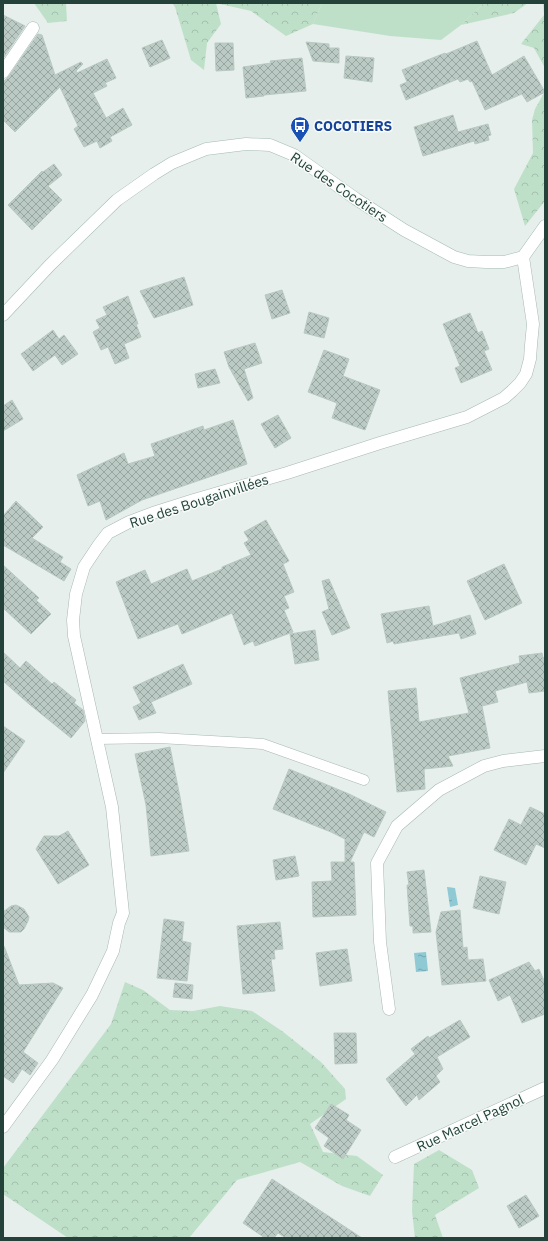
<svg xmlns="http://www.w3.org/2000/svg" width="548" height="1241" font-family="'IBM Plex Sans',sans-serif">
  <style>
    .green { fill: #bfe0c8 }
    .forest { fill: url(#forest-crowns) }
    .water { fill: url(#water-ripples) }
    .building { fill: url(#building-cross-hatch); stroke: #b8c9c2 }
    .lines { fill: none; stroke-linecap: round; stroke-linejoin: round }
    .lane-casing { stroke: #a8b8b2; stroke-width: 11 }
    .street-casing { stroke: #a8b8b2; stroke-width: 13 }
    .secondary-casing { stroke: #a4bbb3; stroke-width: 13 }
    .lane { stroke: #fff; stroke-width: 10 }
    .street { stroke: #fff; stroke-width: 12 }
    .secondary { stroke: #fff; stroke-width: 12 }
    .labels { text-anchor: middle; stroke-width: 3; stroke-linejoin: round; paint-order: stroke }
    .transit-label { font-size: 14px; font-weight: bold; fill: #164399; stroke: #f7fbf9; text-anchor: start }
    .street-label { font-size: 14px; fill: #24423a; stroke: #f7fbf9 }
  </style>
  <defs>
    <pattern id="forest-crowns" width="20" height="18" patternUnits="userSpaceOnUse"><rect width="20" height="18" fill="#bfe0c8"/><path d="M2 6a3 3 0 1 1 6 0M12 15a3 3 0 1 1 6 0" fill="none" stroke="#a4c1ad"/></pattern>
    <pattern id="water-ripples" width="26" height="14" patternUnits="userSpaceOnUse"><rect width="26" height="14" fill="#8ec9d4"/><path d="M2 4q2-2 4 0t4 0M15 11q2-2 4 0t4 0" fill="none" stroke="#74a5ad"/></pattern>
    <pattern id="building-cross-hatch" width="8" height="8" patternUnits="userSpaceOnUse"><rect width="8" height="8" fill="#bbcac4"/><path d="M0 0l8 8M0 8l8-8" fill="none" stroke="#98a6a0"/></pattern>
  </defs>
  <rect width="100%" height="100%" fill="#e6efeb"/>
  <!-- green -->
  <path class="green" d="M322 3H484L461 25 441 40 390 36 313 24Z"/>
  <!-- forest -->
  <g class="forest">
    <path d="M34 3H66L67 21 48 23Z"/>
    <path d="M172 3H322L313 24 286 36 251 11 216 3 221 24 207 43 204 70 191 60 175 7Z"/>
    <path d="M484 3H528L514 13 461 25Z"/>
    <path d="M543 3H545V68L534 48 521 44 544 15Z"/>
    <path d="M545 91V201L525 226 514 189 533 153 532 120 535 109Z"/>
    <path d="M125 982 143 990 170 1010 193 1011 220 1006 252 1011 282 1031 321 1062 345 1089 346 1099 310 1124 323 1152 357 1156 383 1175 370 1196 342 1186 300 1162 237 1180 189 1238H68L3 1194V1168L111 1024Z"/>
    <path d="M439 1150 472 1170 479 1188 435 1215 443 1238H415L412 1211 414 1164Z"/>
  </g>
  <!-- water -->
  <g class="water">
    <path d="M447 887 455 888 458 905 450 907Z"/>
    <path d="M426 952 428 971 416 972 414 953Z"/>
  </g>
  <!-- building -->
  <g class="building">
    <path d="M3 15 25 26 4 57 3 56Z"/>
    <path d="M38 34 42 35 55 75 81 62 83 64 76 71 77 73 107 59 116 78 105 83 107 86 93 93 106 118 123 108 132 125 110 137 112 141 100 148 97 141 84 147 74 129 78 126 60 87 15 132 3 120V82L9 76Z"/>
    <path d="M162 40 170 58 150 67 142 48Z"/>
    <path d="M477 41 492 75 524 56 545 92 527 102 522 94 485 110 472 81 470 82 468 79 460 82 458 79 406 100 400 85 407 82 402 70 445 53 446 54Z"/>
    <path d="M306 42 329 44V48H339V63L313 61Z"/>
    <path d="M215 43H233L234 70 216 71Z"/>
    <path d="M346 56 374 58 372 82 344 78Z"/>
    <path d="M302 58 306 91 264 95V96L246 98 243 67 271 63 270 61Z"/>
    <path d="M453 115 458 132 488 124 491 135 488 136 489 140 475 144 474 141 423 156 414 127Z"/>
    <path d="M54 164 62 175 48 186 62 200 32 230 8 205 42 171 43 172Z"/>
    <path d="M184 277 193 305 154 318 140 291Z"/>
    <path d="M282 290 290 313 272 319 265 295Z"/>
    <path d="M128 296 138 324H136L141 337 124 344 129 358 115 364 108 347 101 350 93 332 100 328 96 320 107 315 103 307Z"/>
    <path d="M309 312 329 318 324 338 304 333Z"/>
    <path d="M470 313 478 333 482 331 489 349 484 351 492 370 461 383 455 368 460 366 443 324Z"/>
    <path d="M53 330 59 339 64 335 78 354 62 365 55 355 33 371 21 354Z"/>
    <path d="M255 343 262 363 244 369 253 398 248 401 229 367 224 352Z"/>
    <path d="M324 350 349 359 343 376 380 390 365 430 332 418 337 403 308 392Z"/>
    <path d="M215 369 220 383 198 388 195 374Z"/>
    <path d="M12 400 23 419 3 431V406Z"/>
    <path d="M278 415 291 438 275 448 261 424Z"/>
    <path d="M233 420 247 464 142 500 106 520 100 501 88 506 77 475 124 453 128 464 155 456 151 444 203 426 204 430Z"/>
    <path d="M16 501 43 527 32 538 63 557 60 562 71 569 64 581 3 545V516Z"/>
    <path d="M266 520 289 561 283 564 294 592 284 596 289 608 284 610 293 632 255 646 253 641 244 645 232 613 182 634 178 624 138 639 116 582 145 570 151 584 187 569 192 581 222 569V567L251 555 244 543 249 540 244 532Z"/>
    <path d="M504 564 522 603 485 620 467 581Z"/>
    <path d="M3 565 39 598 36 600 51 614 31 634 3 608Z"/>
    <path d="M329 579 350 628 332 635 322 612 329 609 322 581Z"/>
    <path d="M429 606 433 626 470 615 476 634 461 639 459 633 394 644 393 641 387 643 381 614Z"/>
    <path d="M315 630 319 660 295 664 290 634Z"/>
    <path d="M3 652 20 668 26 661 52 684 54 682 76 700 74 703 83 710 85 721 71 738 29 704 3 681Z"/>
    <path d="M542 653 543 658 545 657V691L529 693 527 682 495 691 498 702 482 706 490 748 448 756 453 766 424 769 425 789 397 792 388 691 416 688 419 722 469 713 460 678 520 663 519 656Z"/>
    <path d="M183 664 192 684 151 702 156 713 139 720 133 707 141 703 133 687Z"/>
    <path d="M3 726 25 741 3 773Z"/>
    <path d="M170 747 180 797 189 851 151 856 146 805 135 754Z"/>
    <path d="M289 769 349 794 386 812 374 837 364 832 350 862H354L356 915 313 917 312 882 332 881 331 862H345V839L331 832 273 809Z"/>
    <path d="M530 807 545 814V848L536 844 526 865 494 850 509 819 521 825Z"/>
    <path d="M68 831 89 865 58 884 36 849 44 836H59Z"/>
    <path d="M295 856 299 876 276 880 273 860Z"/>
    <path d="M424 870 431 932 413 933V926H410L407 885H409L407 872Z"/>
    <path d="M480 876 506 882 499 914 473 908Z"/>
    <path d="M16 905 24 909 29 917 28 921 24 929 21 932H9L3 927V912L11 906Z"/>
    <path d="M460 910 463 948 467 947 468 960 483 959 486 981 442 985 436 932 441 912Z"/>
    <path d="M164 919 184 922 182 941 191 943 187 981 157 978Z"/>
    <path d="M280 922 283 949 274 950 275 959H271L275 991 243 994 237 926Z"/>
    <path d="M3 946H4L19 985 53 983 63 988 23 1052 38 1063 30 1075 22 1069 13 1083 3 1076Z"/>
    <path d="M347 949 352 981 320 986 316 953Z"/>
    <path d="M529 962 535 971 539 969 545 983V1014L522 1023 510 995 498 1001 489 980Z"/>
    <path d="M175 983 193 985 192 999 173 997Z"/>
    <path d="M460 1020 470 1037 437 1057 443 1069 436 1076 440 1082 419 1100 417 1095 406 1106 386 1079 415 1054 411 1049 428 1036 429 1038Z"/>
    <path d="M334 1033H356L357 1063 335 1064Z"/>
    <path d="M331 1104 349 1115 346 1120 361 1130 343 1159 324 1146 329 1138 315 1128Z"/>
    <path d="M272 1179 362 1238H286L278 1233 274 1238H265L243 1223Z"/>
    <path d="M526 1195 539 1216 519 1228 507 1206Z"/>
  </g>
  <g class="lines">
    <!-- lane casing -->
    <g class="lane-casing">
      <path id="lane" d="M97 739 159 738 263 744 364 780"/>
    </g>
    <!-- street casing -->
    <g class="street-casing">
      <g id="street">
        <path d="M3 72 33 28"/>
        <path d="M389 1009 380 942 377 863 397 826 439 790 484 766 503 761 545 756"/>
        <path d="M3 1127 52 1060 92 995 113 951 119 923 123 913 112 807 74 636 73 620 76 594 84 567 98 546 108 533 129 522 153 513 194 500 287 473 380 443 467 417 504 398 512 391 520 383 526 374 530 359 531 345 533 324 523 257"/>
        <path d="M395 1157 545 1088"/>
      </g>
    </g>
    <!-- secondary casing -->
    <g class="secondary-casing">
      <path id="secondary" d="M3 315 50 265 117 200 154 174 172 163 206 149 246 144 270 145 294 155 356 199 404 230 454 257 468 261 486 262H504L523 257 545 226"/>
    </g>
    <!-- lane -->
    <use href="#lane" class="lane"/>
    <!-- street -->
    <use href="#street" class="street"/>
    <!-- secondary -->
    <use href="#secondary" class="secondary"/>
  </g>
  <!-- icons -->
  <defs>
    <g id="bus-pin" transform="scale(1)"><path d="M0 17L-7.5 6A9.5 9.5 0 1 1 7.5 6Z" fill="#1a4fb4" stroke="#f7fbf9"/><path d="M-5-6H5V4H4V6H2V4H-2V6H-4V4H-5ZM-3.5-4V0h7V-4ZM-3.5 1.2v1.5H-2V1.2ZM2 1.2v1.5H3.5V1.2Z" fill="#fff"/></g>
  </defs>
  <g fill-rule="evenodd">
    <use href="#bus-pin" x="300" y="126"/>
  </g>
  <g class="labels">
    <!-- transit labels -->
    <g class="transit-label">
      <text x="314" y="131">COCOTIERS</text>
    </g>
    <!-- street labels -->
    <g class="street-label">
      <text transform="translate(339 187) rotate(34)" y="5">Rue des Cocotiers</text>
      <text transform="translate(199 501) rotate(-18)" y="5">Rue des Bougainvillées</text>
      <text transform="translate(470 1123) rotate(-25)" y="5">Rue Marcel Pagnol</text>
    </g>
  </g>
  <!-- border -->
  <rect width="548" height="1241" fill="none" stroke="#24423a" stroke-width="8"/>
</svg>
